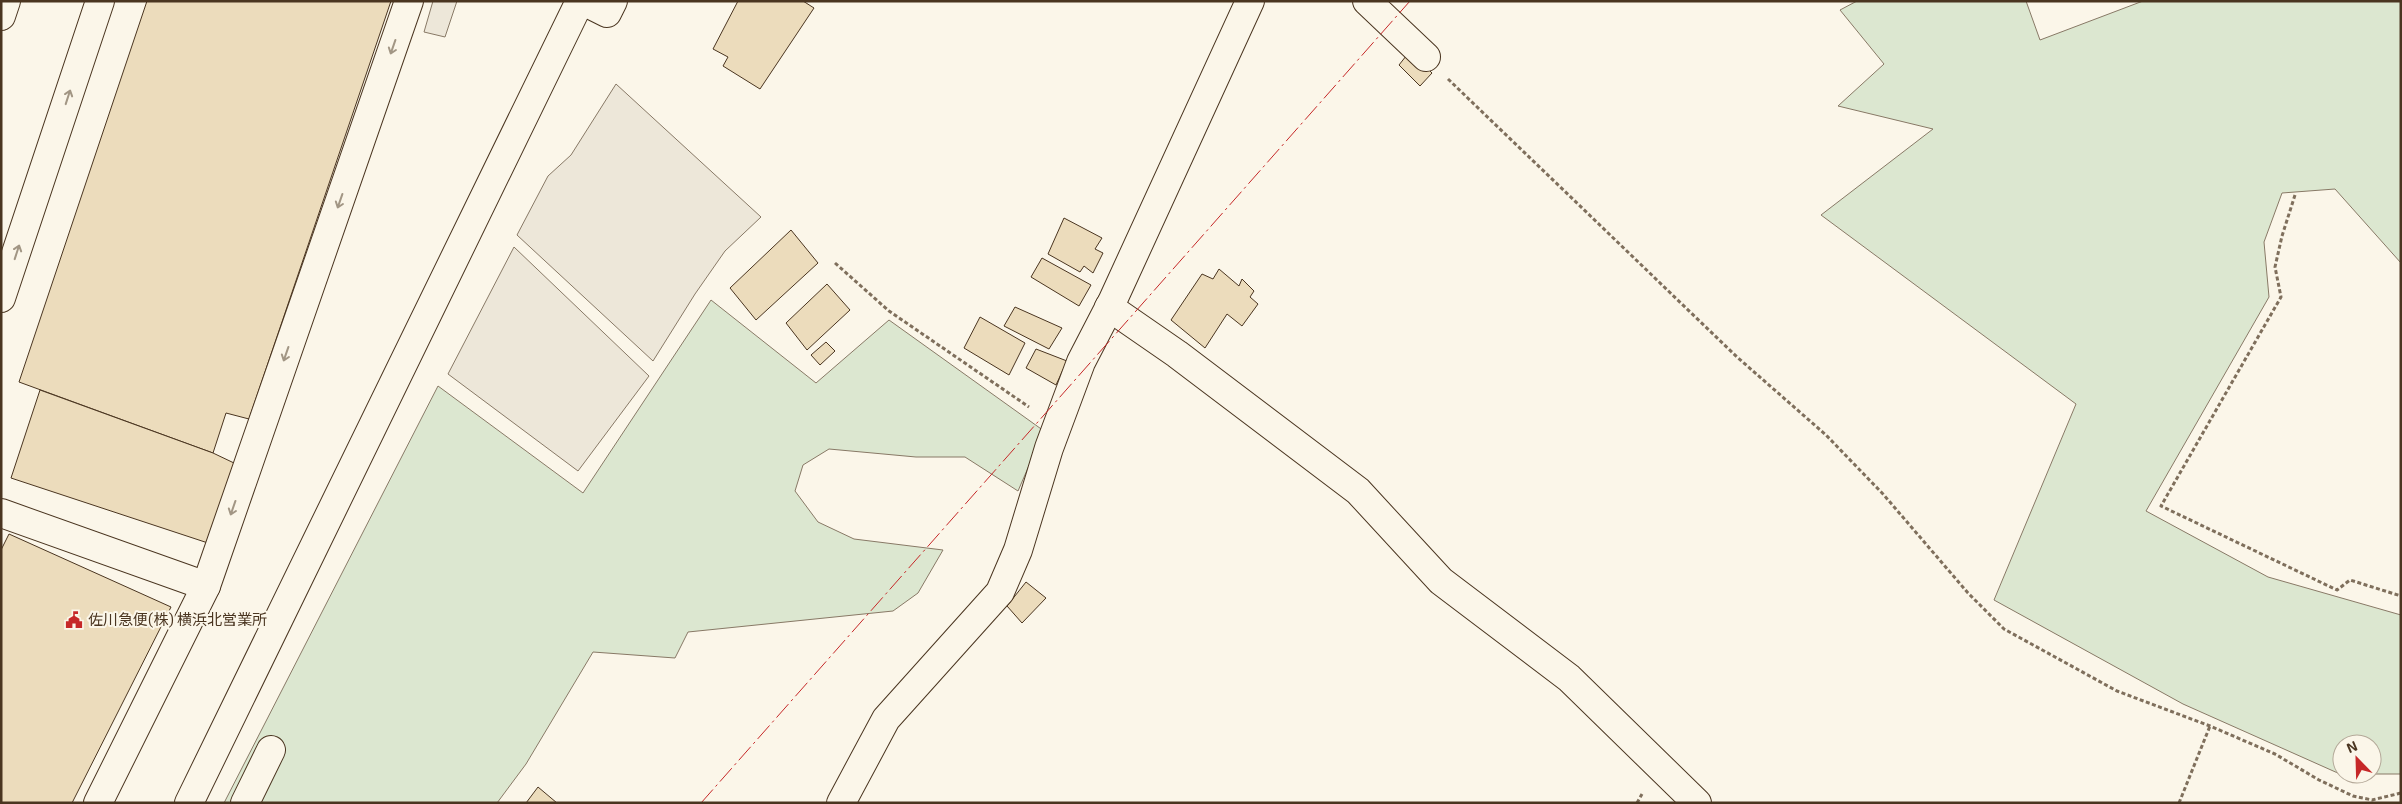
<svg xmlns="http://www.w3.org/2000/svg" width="2402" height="804" font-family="'Exo 2','Noto Sans JP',sans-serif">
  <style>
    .green { fill: #dce7d0; stroke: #887966; fill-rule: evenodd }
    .parking { fill: #ede7d9; stroke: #887966 }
    .building { fill: #ecdcbc; stroke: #4a3520 }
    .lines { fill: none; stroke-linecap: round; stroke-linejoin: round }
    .minor-casing { stroke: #4a3520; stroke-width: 30 }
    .path { stroke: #7f6f5c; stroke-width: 3; stroke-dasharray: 4 2.5; stroke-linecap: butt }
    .minor { stroke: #fbf6e9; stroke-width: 28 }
    .power { stroke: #c62828; stroke-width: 1; stroke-dasharray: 18 4 2.5 4; stroke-linecap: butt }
    .oneway { stroke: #a29684 }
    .labels { text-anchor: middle; stroke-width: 4; stroke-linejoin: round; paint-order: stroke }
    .poi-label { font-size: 15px; fill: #4a3520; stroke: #fbf6e9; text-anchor: start }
  </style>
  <rect width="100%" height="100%" fill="#fbf6e9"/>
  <!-- green -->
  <g class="green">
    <path d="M1857 1H2026L2040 40 2143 1H2401V263L2335 189 2282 193 2264 242 2269 297 2146 511 2268 577 2401 615V774H2340L2183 704 1994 600 2076 404 1821 215 1933 129 1838 106 1884 64 1840 10ZM2342 744H2372V774H2342Z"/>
    <path d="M711 300 816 383 889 320 1044 431 1018 491 965 457H916L829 449 803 465 795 491 818 522 854 539 943 550 918 593 893 611 688 632 675 658 593 652 526 764 497 803H224L438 386 583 493Z"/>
  </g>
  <!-- parking -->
  <g class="parking">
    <path d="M433 1H457L445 37 424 32Z"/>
    <path d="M616 84 761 217 725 251 695 294 653 361 517 235 548 176 571 155Z"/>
    <path d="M514 247 649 376 578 471 448 374Z"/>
  </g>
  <!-- building -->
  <g class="building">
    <path d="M147 1H391L249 419 226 413 213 453 19 382Z"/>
    <path d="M738 1H803L814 8 760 89 723 66 728 57 713 49Z"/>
    <path d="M1410 51 1432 73 1420 86 1399 65Z"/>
    <path d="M1064 218 1102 238 1095 249 1103 253 1093 273 1084 266 1080 272 1048 254Z"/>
    <path d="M791 230 818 263 756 320 730 288Z"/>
    <path d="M1042 258 1091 285 1079 306 1031 277Z"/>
    <path d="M1219 269 1239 286 1242 279 1254 291 1250 297 1258 304 1242 326 1227 314 1205 348 1171 320 1202 274 1213 279Z"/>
    <path d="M827 284 850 310 807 350 786 323Z"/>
    <path d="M1015 307 1062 328 1049 349 1004 326Z"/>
    <path d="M980 317 1025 343 1009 375 964 348Z"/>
    <path d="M826 342 835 351 820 365 811 355Z"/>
    <path d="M1036 349 1067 361 1056 385 1026 368Z"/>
    <path d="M40 390 213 453 234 463 211 544 11 478Z"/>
    <path d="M9 534 171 607 72 803H1V550Z"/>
    <path d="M1026 582 1046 598 1022 623 1007 606Z"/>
    <path d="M538 787 557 803H526Z"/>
  </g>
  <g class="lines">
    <!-- minor casing -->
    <g class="minor-casing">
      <g id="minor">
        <path d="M583 1 607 13 613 1"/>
        <path d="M1367 1 1426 57"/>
        <path d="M1 16 6 1"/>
        <path d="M1 298 100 1"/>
        <path d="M1109 307 1177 354 1358 491 1441 581 1569 678 1697 803"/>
        <path d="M1 513 206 586"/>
        <path d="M98 803 206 586 409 1"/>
        <path d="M189 803 580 1"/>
        <path d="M245 803 271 750"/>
        <path d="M841 803 886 719 1000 592 1018 550 1049 448 1081 362 1112 302 1250 1"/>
      </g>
    </g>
    <!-- path -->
    <g class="path">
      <path d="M1448 79 1737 357 1826 435 1883 494 1968 593 2004 629 2117 691 2210 726 2275 754 2319 780 2353 796 2372 800 2401 793"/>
      <path d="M2295 195 2282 236 2275 267 2281 297 2161 506 2337 590 2350 580 2401 596"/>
      <path d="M835 263 889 311 1029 407"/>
      <path d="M1637 803 1642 794"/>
      <path d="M2179 803 2210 726"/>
    </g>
    <!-- minor -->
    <use href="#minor" class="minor"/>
    <!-- power -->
    <path class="power" d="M701 803 1410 1"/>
  </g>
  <!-- one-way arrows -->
  <defs><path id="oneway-shaft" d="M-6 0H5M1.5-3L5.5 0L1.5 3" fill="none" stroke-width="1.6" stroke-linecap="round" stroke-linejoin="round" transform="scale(1.25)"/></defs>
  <g class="oneway">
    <use href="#oneway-shaft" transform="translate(393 47) rotate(109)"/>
    <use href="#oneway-shaft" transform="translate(68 97) rotate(-72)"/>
    <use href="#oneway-shaft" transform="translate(340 201) rotate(109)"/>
    <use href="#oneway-shaft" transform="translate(17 252) rotate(-72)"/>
    <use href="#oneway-shaft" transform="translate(286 354) rotate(109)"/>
    <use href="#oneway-shaft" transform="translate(233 508) rotate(109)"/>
  </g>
  <!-- icons -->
  <defs>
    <g id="civic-bare" transform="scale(1.35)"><path d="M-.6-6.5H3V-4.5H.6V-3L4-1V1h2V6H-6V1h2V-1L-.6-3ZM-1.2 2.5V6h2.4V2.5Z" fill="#c62828" stroke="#fbf6e9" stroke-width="2.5" paint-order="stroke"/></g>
  </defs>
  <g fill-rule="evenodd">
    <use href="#civic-bare" x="74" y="620"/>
  </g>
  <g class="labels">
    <!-- poi labels -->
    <g class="poi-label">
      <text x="88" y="625">佐川急便(株) 横浜北営業所</text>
    </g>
  </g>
  <!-- border -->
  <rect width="2402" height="804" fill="none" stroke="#4a3520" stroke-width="5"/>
  <!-- north arrow -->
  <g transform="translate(2357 759) rotate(337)"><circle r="24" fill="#fbf6e9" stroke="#b4a999"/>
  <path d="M0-4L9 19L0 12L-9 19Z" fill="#c62828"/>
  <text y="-8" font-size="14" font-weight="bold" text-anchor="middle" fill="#4a3520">N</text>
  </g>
</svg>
